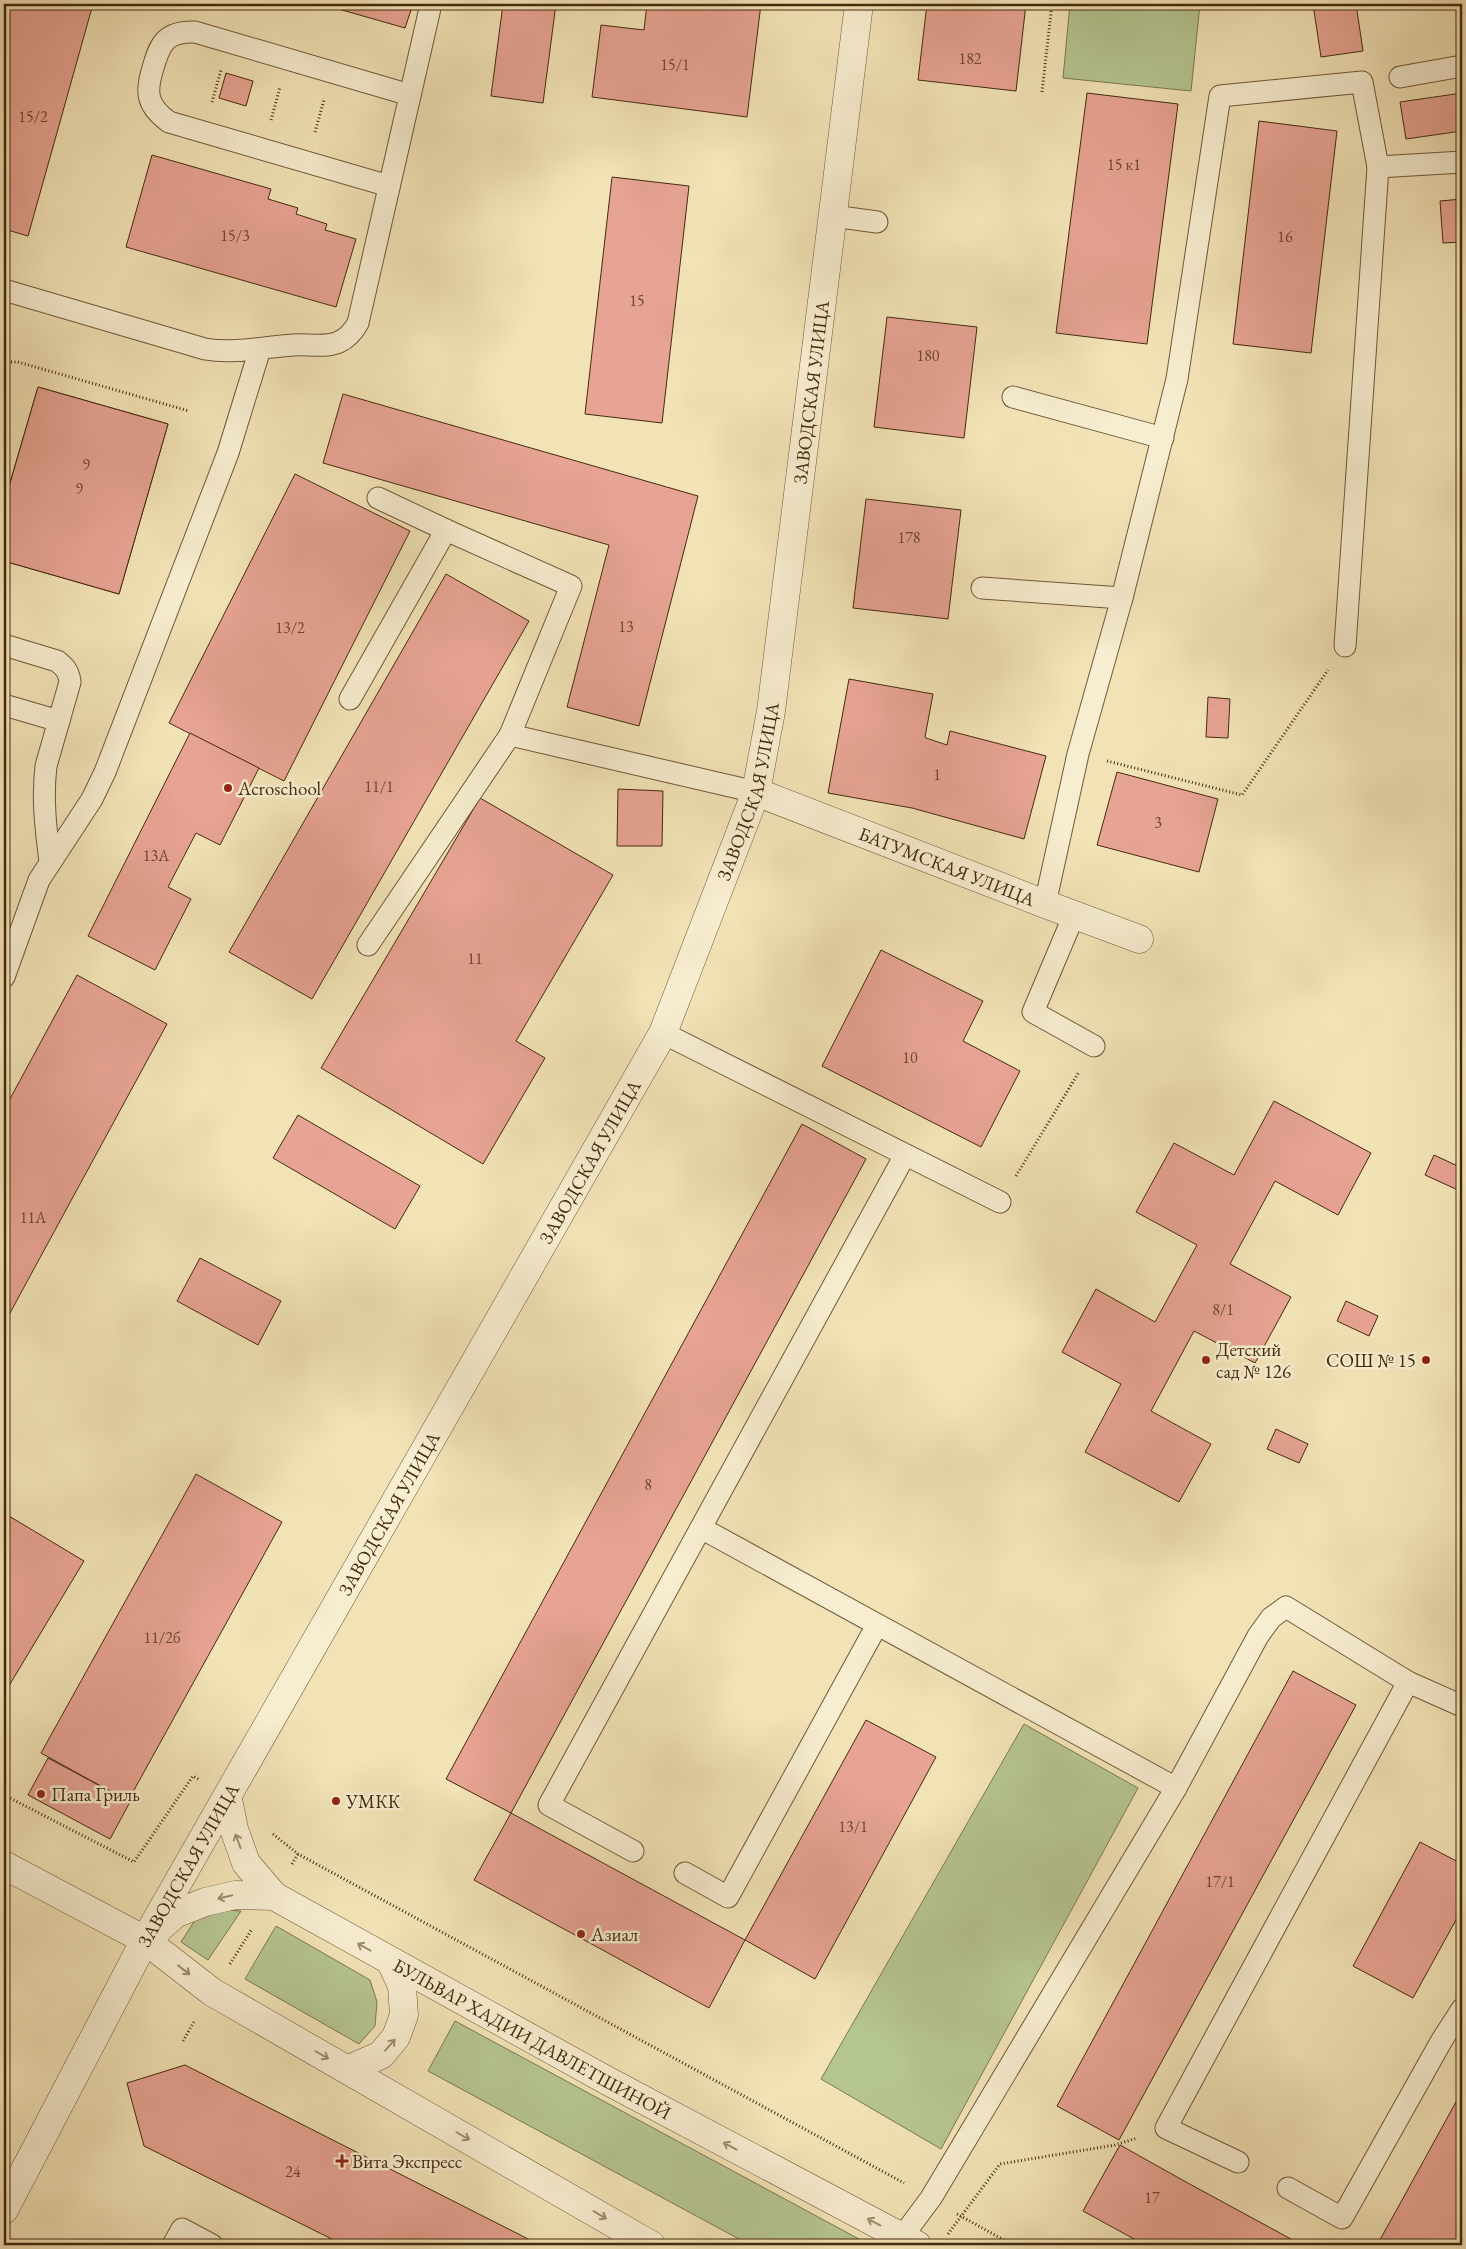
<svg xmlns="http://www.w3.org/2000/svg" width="1466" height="2249" font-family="'EB Garamond',serif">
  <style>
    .green { fill: #b5c592; stroke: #7c7850 }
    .building { fill: #e7a393; stroke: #442a0e }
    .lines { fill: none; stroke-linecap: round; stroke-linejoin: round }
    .lane-casing { stroke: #705838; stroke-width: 23 }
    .street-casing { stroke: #705838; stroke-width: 29 }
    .path { stroke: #442a0e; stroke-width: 3; stroke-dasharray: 1 2.5; stroke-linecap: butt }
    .lane { stroke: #f7edd0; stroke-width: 21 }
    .street { stroke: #f7edd0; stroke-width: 28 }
    .oneway { stroke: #9e8c6f }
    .poi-dot { fill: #8f2418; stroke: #f7edd0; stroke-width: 2 }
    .labels { text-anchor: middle; stroke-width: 5; stroke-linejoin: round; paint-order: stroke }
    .number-label { font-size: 16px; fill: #6d482f }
    .street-label { font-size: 19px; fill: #442a0e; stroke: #f7edd0 }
    .poi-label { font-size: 19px; fill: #442a0e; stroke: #f7edd0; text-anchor: start }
  </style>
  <rect width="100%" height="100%" fill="#f2e3b6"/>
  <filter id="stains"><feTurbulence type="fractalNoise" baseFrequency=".004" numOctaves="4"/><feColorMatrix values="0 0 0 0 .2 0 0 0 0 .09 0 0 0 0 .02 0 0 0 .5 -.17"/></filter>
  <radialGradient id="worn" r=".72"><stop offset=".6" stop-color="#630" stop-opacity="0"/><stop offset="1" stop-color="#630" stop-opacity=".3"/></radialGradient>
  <!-- green -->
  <g class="green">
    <path d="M1070 4H1200L1191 91 1063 78Z"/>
    <path d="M1024 1724 1138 1788 941 2149 821 2079Z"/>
    <path d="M216 1909 241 1911 208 1960 181 1942 197 1917Z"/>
    <path d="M276 1926 370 1980 377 2002 375 2026 359 2044 245 1979Z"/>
    <path d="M455 2021 870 2245H750L428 2071Z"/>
  </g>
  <!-- building -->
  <g class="building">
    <path d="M4 4H93L28 236 4 229Z"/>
    <path d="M321 4H413L405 28Z"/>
    <path d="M503 4H556L543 103 491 96Z"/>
    <path d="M647 4H761L747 117 592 97 601 25 644 30Z"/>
    <path d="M927 4H1026L1016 91 918 80Z"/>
    <path d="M1313 4H1356L1363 51 1321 57Z"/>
    <path d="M1458 4H1462V32Z"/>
    <path d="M226 73 253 81 246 106 219 98Z"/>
    <path d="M1087 93 1178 104 1147 344 1056 333Z"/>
    <path d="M1462 93V131L1406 139 1400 102Z"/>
    <path d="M1259 121 1337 131 1311 353 1233 344Z"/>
    <path d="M152 155 271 189 268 199 298 208 296 214 327 224 325 230 356 239 336 307 126 247Z"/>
    <path d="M612 177 689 186 662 423 585 414Z"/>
    <path d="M1462 199V242L1443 243 1440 201Z"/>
    <path d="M887 317 977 327 964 438 874 427Z"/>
    <path d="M38 387 168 424 119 594 4 561V503Z"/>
    <path d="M38 387 168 424 119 594 4 561V504Z"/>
    <path d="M343 394 698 496 639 726 567 707 609 545 323 463Z"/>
    <path d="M295 474 410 531 284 781 169 723Z"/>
    <path d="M866 499 961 510 948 619 853 608Z"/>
    <path d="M446 574 529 621 312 999 229 952Z"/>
    <path d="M849 679 933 694 925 737 926 738 947 745 950 731 1046 756 1024 839 912 808 828 793Z"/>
    <path d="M1208 697 1230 699 1228 738 1206 737Z"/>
    <path d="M190 733 259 768 220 845 196 833 168 887 191 899 155 970 88 936Z"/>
    <path d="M1117 772 1218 799 1199 872 1097 845Z"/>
    <path d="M618 789 663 791 662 846H617Z"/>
    <path d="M480 798 613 875 516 1041 545 1058 483 1164 321 1068Z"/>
    <path d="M881 950 983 1001 963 1041 1020 1071 981 1147 822 1066Z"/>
    <path d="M77 975 167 1024 4 1324V1110Z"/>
    <path d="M1274 1101 1371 1153 1338 1215 1275 1181 1230 1264 1291 1297 1255 1363 1194 1331 1151 1411 1211 1444 1179 1502 1085 1452 1121 1384 1062 1352 1096 1289 1155 1322 1197 1245 1136 1212 1174 1143 1234 1175Z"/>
    <path d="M298 1115 420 1186 395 1229 273 1158Z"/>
    <path d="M802 1124 866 1159 511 1813 446 1779Z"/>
    <path d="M1434 1155 1462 1168V1179L1458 1190 1425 1175Z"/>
    <path d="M200 1258 281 1301 258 1345 177 1301Z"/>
    <path d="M1346 1301 1378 1316 1369 1336 1337 1321Z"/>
    <path d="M1276 1429 1308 1444 1299 1463 1267 1449Z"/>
    <path d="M196 1474 282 1522 128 1801 41 1753Z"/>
    <path d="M4 1513 84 1561 4 1694Z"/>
    <path d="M1293 1671 1356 1705 1119 2140 1057 2106Z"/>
    <path d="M866 1720 936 1757 815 1979 745 1940Z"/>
    <path d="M48 1758 130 1802 110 1839 28 1795Z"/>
    <path d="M511 1813 745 1940 709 2008 474 1880Z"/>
    <path d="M1420 1842 1462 1864V1909L1413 1998 1353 1966Z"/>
    <path d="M185 2065 240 2093 540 2245H344L144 2146 127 2083Z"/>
    <path d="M1462 2091V2245H1377L1396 2211Z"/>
    <path d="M1120 2145 1186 2182 1302 2245H1145L1083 2211Z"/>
  </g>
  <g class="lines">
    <!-- lane casing -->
    <g class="lane-casing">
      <g id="lane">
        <path d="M1400 77 1462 66"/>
        <path d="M389 186 169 122C147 106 145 93 153 68 160 43 166 31 195 32L410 95"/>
        <path d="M833 216 877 222"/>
        <path d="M4 290 205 349C235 354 263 347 293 345 307 344 326 348 339 342 348 338 353 332 358 323L431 4"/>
        <path d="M1013 397 1163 438"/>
        <path d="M378 498 446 530"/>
        <path d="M982 588 1122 598"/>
        <path d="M4 645 57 661C65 667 69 672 70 682L46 766C42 799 46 830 50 862"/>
        <path d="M1345 646 1378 167"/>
        <path d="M350 699 446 530 571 586 510 735"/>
        <path d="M4 705 59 721"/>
        <path d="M1045 904 1078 754 1122 598 1177 379 1220 96 1362 82 1378 167 1462 162"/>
        <path d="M1074 915 1033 1012 1094 1046"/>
        <path d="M368 945 510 735 756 792"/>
        <path d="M4 977 39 880 92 799 105 772 228 453 260 349"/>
        <path d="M663 1033 1000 1202"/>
        <path d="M701 1528 1176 1788"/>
        <path d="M633 1851 549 1805 905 1155"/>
        <path d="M685 1873 728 1897 877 1625"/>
        <path d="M1238 2162 1166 2128 1408 1682"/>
        <path d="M1288 2188 1342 2218 1442 2040 1462 2009"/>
        <path d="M902 2237 931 2198 1176 1788 1258 1636 1271 1618 1286 1607 1408 1682 1462 1706"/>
        <path d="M173 2245 182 2229 212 2245"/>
      </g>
    </g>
    <!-- street casing -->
    <g class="street-casing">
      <g id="street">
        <path id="s1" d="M756 792 1045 904 1139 939"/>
        <path d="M228 1799 234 1829 246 1863 274 1896"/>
        <path d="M4 1865 145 1940 212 1992 651 2245"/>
        <path id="s2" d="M155 1932 175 1914 205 1902 235 1895 274 1896 606 2080 917 2245"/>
        <path d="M349 2069 381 2055 396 2037 404 2015 402 1986 391 1962"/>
        <path id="s3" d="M4 2210 145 1940 663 1033 756 792 771 711 859 4"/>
      </g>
    </g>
    <!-- path -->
    <g class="path">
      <path d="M1042 92 1052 4"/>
      <path d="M212 102 221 70"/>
      <path d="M271 120 280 87"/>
      <path d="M315 132 324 100"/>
      <path d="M4 362H18L189 411"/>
      <path d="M1107 761 1242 795 1328 670"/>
      <path d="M1016 1176 1079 1072"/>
      <path d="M4 1795 134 1862 193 1776 200 1780"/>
      <path d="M273 1834 298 1854 904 2183"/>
      <path d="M292 1864 298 1854"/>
      <path d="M230 1964 252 1929"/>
      <path d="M183 2041 195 2020"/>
      <path d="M957 2214 1013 2245"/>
      <path d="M948 2234 1000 2164 1115 2145 1137 2138"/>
    </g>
    <!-- lane -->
    <use href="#lane" class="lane"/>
    <!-- street -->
    <use href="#street" class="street"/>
  </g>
  <!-- one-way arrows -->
  <defs><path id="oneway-shaft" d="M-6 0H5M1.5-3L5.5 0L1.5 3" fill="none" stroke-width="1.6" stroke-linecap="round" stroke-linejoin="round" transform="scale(1.25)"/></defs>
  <g class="oneway">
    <use href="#oneway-shaft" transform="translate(238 1841) rotate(-110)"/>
    <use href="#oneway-shaft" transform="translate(225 1897) rotate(166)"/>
    <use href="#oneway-shaft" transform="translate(364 1947) rotate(-151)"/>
    <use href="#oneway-shaft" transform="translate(184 1970) rotate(38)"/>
    <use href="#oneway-shaft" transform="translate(390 2045) rotate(-49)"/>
    <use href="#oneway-shaft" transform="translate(322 2055) rotate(30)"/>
    <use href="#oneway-shaft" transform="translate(463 2136) rotate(30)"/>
    <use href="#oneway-shaft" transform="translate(730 2146) rotate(-152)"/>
    <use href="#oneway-shaft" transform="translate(600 2215) rotate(31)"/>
    <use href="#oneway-shaft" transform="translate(874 2222) rotate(-152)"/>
  </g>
  <!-- markers -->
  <g class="poi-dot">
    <circle cx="228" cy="788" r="5"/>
    <circle cx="1206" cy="1360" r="5"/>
    <circle cx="1426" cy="1360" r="5"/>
    <circle cx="41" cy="1794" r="5"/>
    <circle cx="336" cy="1801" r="5"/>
    <circle cx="581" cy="1934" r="5"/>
    <path d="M339.5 2153.5h5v5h5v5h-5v5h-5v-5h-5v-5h5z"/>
  </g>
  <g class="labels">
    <!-- number labels -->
    <g class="number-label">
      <text x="970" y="64">182</text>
      <text x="675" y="70">15/1</text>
      <text x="33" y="122">15/2</text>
      <text x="1124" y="170">15 к1</text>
      <text x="235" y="241">15/3</text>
      <text x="1285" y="242">16</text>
      <text x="637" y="306">15</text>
      <text x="928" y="361">180</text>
      <text x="86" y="470">9</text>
      <text x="79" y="494">9</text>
      <text x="909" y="543">178</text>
      <text x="626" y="632">13</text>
      <text x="290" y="633">13/2</text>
      <text x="937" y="780">1</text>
      <text x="379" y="792">11/1</text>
      <text x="1158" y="828">3</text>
      <text x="156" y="861">13А</text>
      <text x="475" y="964">11</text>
      <text x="910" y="1063">10</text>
      <text x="33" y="1223">11А</text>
      <text x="1223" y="1315">8/1</text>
      <text x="648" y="1490">8</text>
      <text x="162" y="1643">11/2б</text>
      <text x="853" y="1832">13/1</text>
      <text x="1220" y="1887">17/1</text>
      <text x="293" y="2177">24</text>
      <text x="1152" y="2203">17</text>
    </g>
    <!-- street labels -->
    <g class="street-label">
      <text dy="7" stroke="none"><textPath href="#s3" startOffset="2011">ЗАВОДСКАЯ УЛИЦА</textPath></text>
      <text dy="7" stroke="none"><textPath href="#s3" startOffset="1606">ЗАВОДСКАЯ УЛИЦА</textPath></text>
      <text dy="7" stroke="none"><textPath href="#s1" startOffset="205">БАТУМСКАЯ УЛИЦА</textPath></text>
      <text dy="7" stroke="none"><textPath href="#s3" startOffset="1201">ЗАВОДСКАЯ УЛИЦА</textPath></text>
      <text dy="7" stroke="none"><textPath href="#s3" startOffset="796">ЗАВОДСКАЯ УЛИЦА</textPath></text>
      <text dy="7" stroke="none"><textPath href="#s3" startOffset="391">ЗАВОДСКАЯ УЛИЦА</textPath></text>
      <text dy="7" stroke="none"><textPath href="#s2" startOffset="424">БУЛЬВАР ХАДИИ ДАВЛЕТШИНОЙ</textPath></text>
    </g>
    <!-- poi labels -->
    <g class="poi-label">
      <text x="238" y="795">Acroschool</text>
      <text x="1216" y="1356">Детский<tspan x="1216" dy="22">сад № 126</tspan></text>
      <text x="1416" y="1367" text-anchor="end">СОШ № 15</text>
      <text x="51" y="1801">Папа Гриль</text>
      <text x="346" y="1808">УМКК</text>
      <text x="591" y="1941">Азиал</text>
      <text x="352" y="2168">Вита Экспресс</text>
    </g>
  </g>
  <!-- margin -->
  <rect width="1466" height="2249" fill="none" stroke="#f2e3b6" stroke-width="20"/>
  <rect x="5" y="5" width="1456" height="2239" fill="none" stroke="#442a0e" stroke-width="2.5"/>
  <rect x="10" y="10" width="1446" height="2229" fill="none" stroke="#442a0e"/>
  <rect width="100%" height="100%" filter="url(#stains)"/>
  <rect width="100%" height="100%" fill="url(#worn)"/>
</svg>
